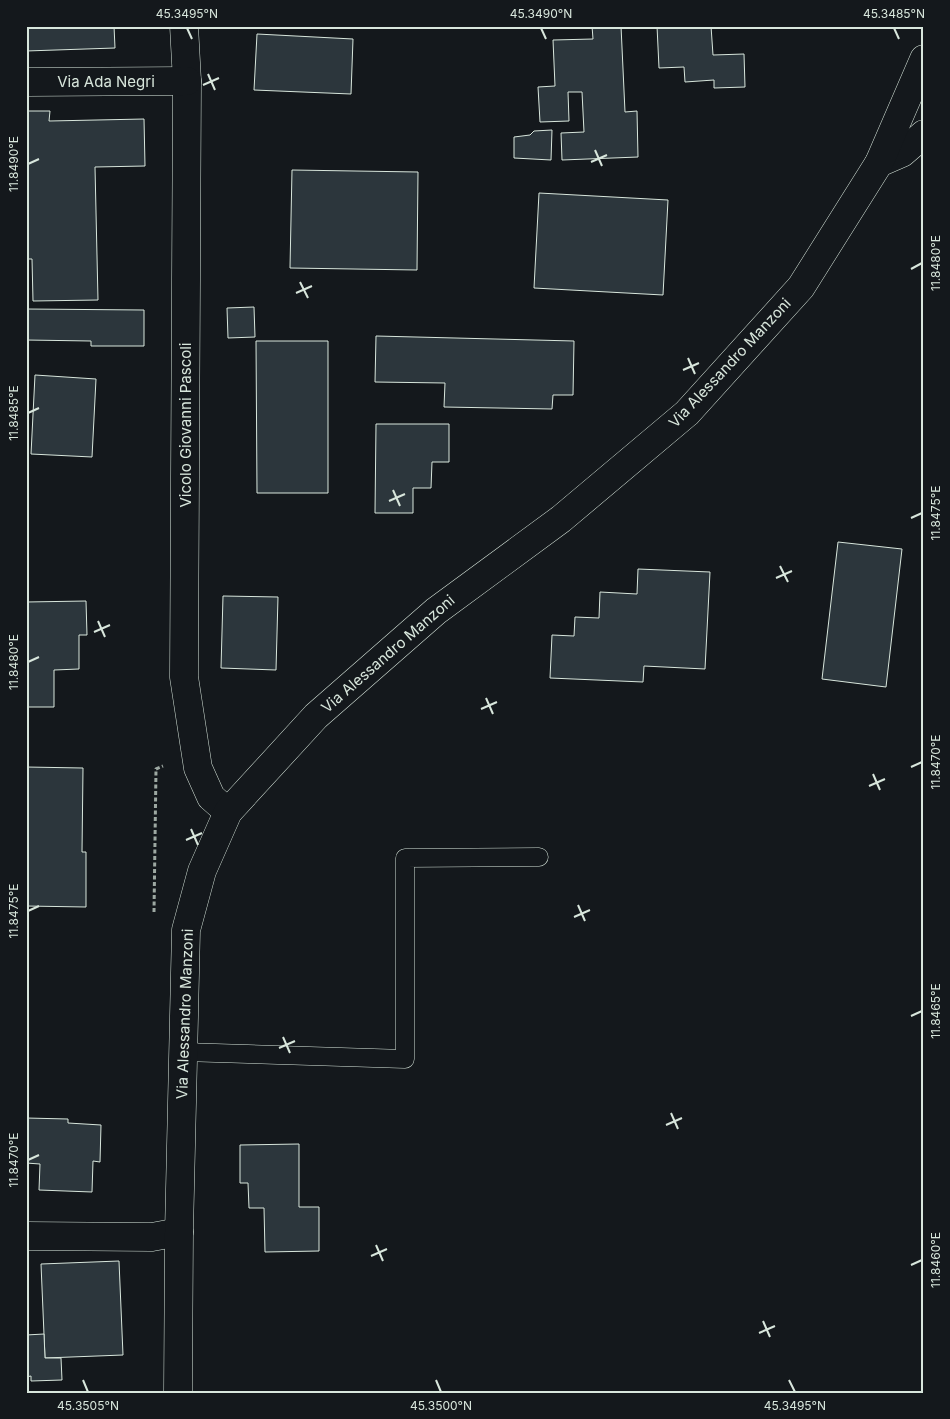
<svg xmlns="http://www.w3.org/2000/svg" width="950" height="1419" font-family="Inter,sans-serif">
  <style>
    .building { fill: #2c363c; stroke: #d8e6dc }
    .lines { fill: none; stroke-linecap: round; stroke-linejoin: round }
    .lane-casing { stroke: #d8e6dc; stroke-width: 19 }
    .street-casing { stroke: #d8e6dc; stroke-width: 29 }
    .secondary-casing { stroke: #d8e6dc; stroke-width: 29 }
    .path { stroke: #9da8a2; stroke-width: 3; stroke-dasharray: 4 2.5; stroke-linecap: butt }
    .lane { stroke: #14181c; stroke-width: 18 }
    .street { stroke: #14181c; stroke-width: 28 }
    .secondary { stroke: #14181c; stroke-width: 28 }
    .ticks { fill: none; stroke: #d8e6dc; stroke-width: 2 }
    .labels { text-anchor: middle; stroke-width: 4; stroke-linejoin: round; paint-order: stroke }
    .street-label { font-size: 15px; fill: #d8e6dc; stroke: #14181c }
    .neatline { fill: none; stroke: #d8e6dc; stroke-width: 2 }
    .ticks-label { font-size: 12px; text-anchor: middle; fill: #d8e6dc }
  </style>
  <rect width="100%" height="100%" fill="#14181c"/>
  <!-- building -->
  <g class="building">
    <path d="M26 26H114L115 48 26 51Z"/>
    <path d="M592 26H621L625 112 637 111 638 157 562 160 561 133 584 132 582 92H568L569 121 540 122 538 87 555 86 553 40 593 39Z"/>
    <path d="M657 26H711L713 55 744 54 745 87 714 88V80L685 82 684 67 659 68Z"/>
    <path d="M257 34 353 39 351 94 254 90Z"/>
    <path d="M26 111H50L49 121 144 119 145 166 95 167 98 300 33 301 32 259H26Z"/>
    <path d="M552 130 551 160 514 158V137L530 135 534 131Z"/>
    <path d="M292 170 418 172 417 270 290 268Z"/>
    <path d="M539 193 668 200 663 295 534 288Z"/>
    <path d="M254 307 255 337 228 338 227 308Z"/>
    <path d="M26 309 144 310V346H91V341L26 340Z"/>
    <path d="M376 336 574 341 573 395H553L552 409 444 407 445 383 375 382Z"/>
    <path d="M256 341H328V493H257Z"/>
    <path d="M35 375 96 379 92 457 31 454Z"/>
    <path d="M376 424H449V462H432L431 488H413V513H375Z"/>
    <path d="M838 542 902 549 886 687 822 679Z"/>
    <path d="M638 569 710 572 705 669 644 666 643 682 550 678 552 635 574 636 575 617 599 618 600 592 637 594Z"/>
    <path d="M223 596 278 597 276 670 221 668Z"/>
    <path d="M86 601 87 635H79V669L54 670V707H26V602Z"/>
    <path d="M26 767 83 768 82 852H86V907L26 906Z"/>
    <path d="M26 1118 68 1119V1123L101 1125 100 1162 93 1161 92 1192 39 1190 40 1164 26 1163Z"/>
    <path d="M299 1144V1207H319V1251L265 1252 264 1208H249L248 1183H240V1145Z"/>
    <path d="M119 1261 123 1355 45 1358 41 1264Z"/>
    <path d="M44 1334 45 1358H61L62 1380 31 1381V1376L26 1377V1335Z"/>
  </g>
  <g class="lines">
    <!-- lane casing -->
    <g class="lane-casing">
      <path id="lane" d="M183 1052 405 1059V858L539 857"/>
    </g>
    <!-- street casing -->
    <g class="street-casing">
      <g id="street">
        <path d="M184 26 187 81 184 677 198 768 211 797 228 812"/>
        <path d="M26 82 187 81"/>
        <path d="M879 163 902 153 924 134"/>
        <path d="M26 1236 152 1237 179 1232"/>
      </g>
    </g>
    <!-- secondary casing -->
    <g class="secondary-casing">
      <path id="secondary" d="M178 1393 179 1232 186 930 202 871 228 812 316 716 436 611 561 519 687 413 801 287 879 163 924 59"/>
    </g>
    <!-- path -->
    <path class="path" d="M154 912 156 769 163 766"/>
    <!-- lane -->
    <use href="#lane" class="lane"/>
    <!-- street -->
    <use href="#street" class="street"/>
    <!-- secondary -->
    <use href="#secondary" class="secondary"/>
  </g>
  <!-- ticks -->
  <path class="ticks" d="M187 28 192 39M541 28 546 39M894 28 899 39M208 74 215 90M203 85 219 78M595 150 602 166M591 162 607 155M28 164 39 159M911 269 922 263M300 282 308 298M296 293 312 286M688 358 695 374M683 370 699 363M28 413 39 408M393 490 400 506M389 501 405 494M911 518 922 513M780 566 788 582M776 578 792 571M98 621 105 637M94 632 110 625M28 662 39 657M486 698 493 714M481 709 497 702M911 767 922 762M873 774 880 790M869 786 885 779M191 829 198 845M186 840 202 833M578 905 585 921M28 911 39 906M574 917 590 910M911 1016 922 1011M283 1037 290 1053M279 1048 295 1041M671 1113 678 1129M666 1125 682 1118M28 1160 39 1155M376 1245 383 1261M371 1256 387 1249M911 1265 922 1260M763 1321 770 1337M759 1333 775 1326M83 1380 88 1392M436 1380 441 1392M789 1380 795 1392"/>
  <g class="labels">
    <!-- street labels -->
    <g class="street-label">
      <text x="106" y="87">Via Ada Negri</text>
      <text transform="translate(730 363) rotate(-47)" y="5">Via Alessandro Manzoni</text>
      <text transform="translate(186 425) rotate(-90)" y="5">Vicolo Giovanni Pascoli</text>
      <text transform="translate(388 654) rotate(-41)" y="5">Via Alessandro Manzoni</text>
      <text transform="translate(185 1014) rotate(-88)" y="5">Via Alessandro Manzoni</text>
    </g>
  </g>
  <!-- border -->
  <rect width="950" height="1419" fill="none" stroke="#14181c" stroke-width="55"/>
  <rect x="28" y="28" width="894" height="1364" class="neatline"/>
  <g class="ticks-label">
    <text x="187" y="18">45.3495°N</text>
    <text x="541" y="18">45.3490°N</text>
    <text x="894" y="18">45.3485°N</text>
    <text transform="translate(14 164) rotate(-90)" y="4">11.8490°E</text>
    <text transform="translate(936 263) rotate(-90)" y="4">11.8480°E</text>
    <text transform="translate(14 413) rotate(-90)" y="4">11.8485°E</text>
    <text transform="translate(936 513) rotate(-90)" y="4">11.8475°E</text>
    <text transform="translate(14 662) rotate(-90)" y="4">11.8480°E</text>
    <text transform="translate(936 762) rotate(-90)" y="4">11.8470°E</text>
    <text transform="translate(14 911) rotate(-90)" y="4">11.8475°E</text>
    <text transform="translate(936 1011) rotate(-90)" y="4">11.8465°E</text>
    <text transform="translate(14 1160) rotate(-90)" y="4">11.8470°E</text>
    <text transform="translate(936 1260) rotate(-90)" y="4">11.8460°E</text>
    <text x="88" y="1410">45.3505°N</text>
    <text x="441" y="1410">45.3500°N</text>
    <text x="795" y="1410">45.3495°N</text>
  </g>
</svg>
